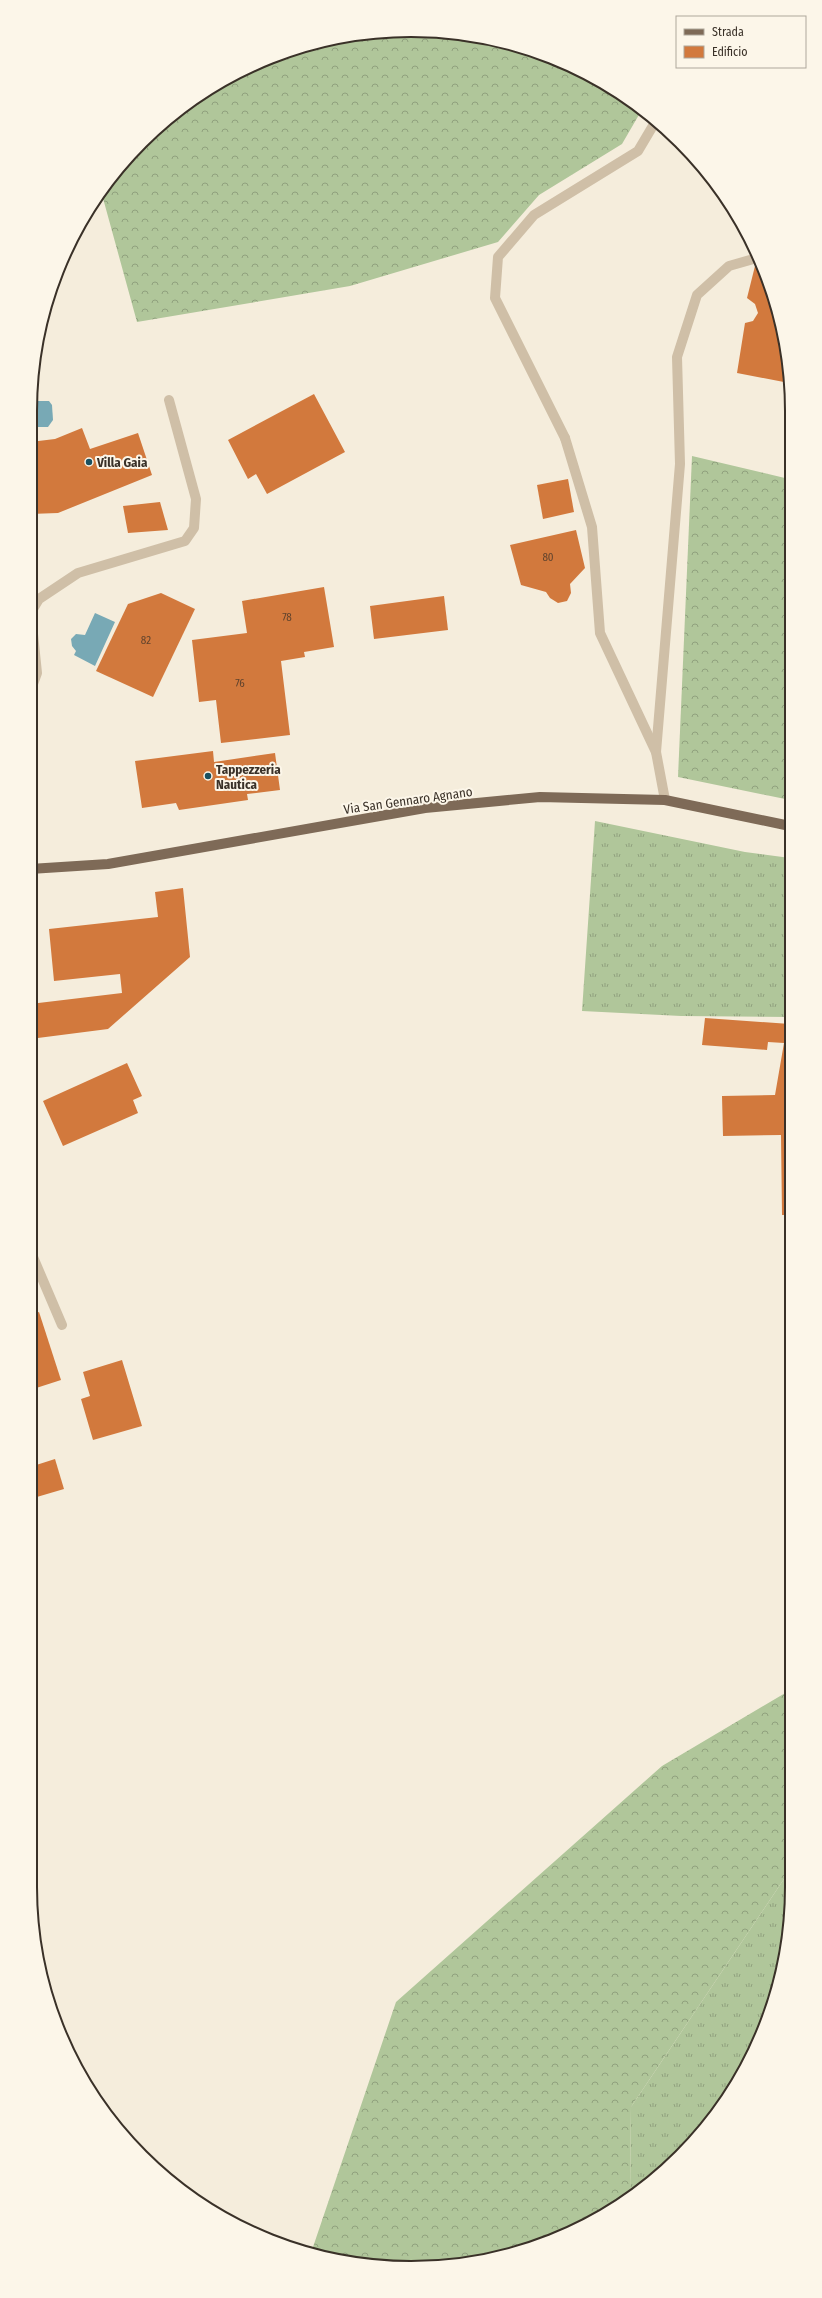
<svg xmlns="http://www.w3.org/2000/svg" width="822" height="2298" font-family="'Fira Sans Condensed',sans-serif">
  <style>
    .grass { fill: url(#grass-tufts) }
    .forest { fill: url(#forest-crowns) }
    .water { fill: #78a9b5 }
    .building { fill: #d2793d }
    .lines { fill: none; stroke-linecap: round; stroke-linejoin: round }
    .service { stroke: #cfbfa7; stroke-width: 10 }
    .minor { stroke: #cfbfa7; stroke-width: 10 }
    .primary { stroke: #7e6a57; stroke-width: 10 }
    .poi-dot { fill: #195060; stroke: #fcf6e9; stroke-width: 1.5 }
    .labels { text-anchor: middle; stroke-width: 4; stroke-linejoin: round; paint-order: stroke }
    .number-label { font-size: 11px; fill: #60432d }
    .poi-label { font-size: 13px; font-weight: bold; fill: #3a3128; stroke: #fcf6e9; text-anchor: start }
    .street-label { font-size: 13px; fill: #3a3128; stroke: #fcf6e9 }
    .rim { fill: none; stroke: #3a3128; stroke-width: 2 }
  </style>
  <defs>
    <pattern id="grass-tufts" width="24" height="20" patternUnits="userSpaceOnUse"><rect width="24" height="20" fill="#b0c69a"/><path d="M3 7l-1-3M5 7V3M7 7l1-3M15 17l-1-3M17 17v-4M19 17l1-3" fill="none" stroke="#90a17e"/></pattern>
    <pattern id="forest-crowns" width="20" height="18" patternUnits="userSpaceOnUse"><rect width="20" height="18" fill="#b0c69a"/><path d="M2 6a3 3 0 1 1 6 0M12 15a3 3 0 1 1 6 0" fill="none" stroke="#90a17e"/></pattern>
  </defs>
  <rect width="100%" height="100%" fill="#f5eddc"/>
  <!-- grass -->
  <g class="grass">
    <path d="M595 821 745 852 790 858V1017L681 1016 582 1011Z"/>
    <path d="M792 1867V1887L779 1985 728 2099 680 2157 630 2198 631 2107Z"/>
  </g>
  <!-- forest -->
  <g class="forest">
    <path d="M436 31 509 43 602 81 640 113 622 144 539 195 498 242 350 286 137 322 101 191 109 179 160 125 220 81 288 50 361 33Z"/>
    <path d="M692 456 789 479 790 800 678 777Z"/>
    <path d="M792 1689V1867L631 2107 630 2198 623 2204 509 2255 436 2267 361 2265 312 2250 396 2002 662 1766Z"/>
  </g>
  <!-- water -->
  <g class="water">
    <path d="M31 401H49L52 405 53 420 48 427H30Z"/>
    <path d="M95 613 115 622 95 666 74 655 76 651 72 646 71 639 76 634 85 635Z"/>
  </g>
  <!-- building -->
  <g class="building">
    <path d="M755 266H760L789 361V383L737 373 745 323 753 321 758 313 755 304 747 298Z"/>
    <path d="M46 304 45 337H40L43 313Z"/>
    <path d="M314 394 345 452 267 494 256 474 248 479 228 440Z"/>
    <path d="M82 428 90 449 138 433 152 475 58 513 30 514V442L55 439Z"/>
    <path d="M788 429H789V446L785 445Z"/>
    <path d="M568 479 574 512 543 519 537 485Z"/>
    <path d="M160 502 168 530 128 533 123 506Z"/>
    <path d="M576 530 585 568 570 584 571 593 567 601 558 603 550 598 546 592 521 585 510 545Z"/>
    <path d="M324 587 334 647 304 652 305 657 281 661 290 735 221 743 216 700 199 702 192 640 247 633 242 601Z"/>
    <path d="M161 593 195 609 153 697 96 671 128 604Z"/>
    <path d="M444 596 448 630 374 639 370 606Z"/>
    <path d="M213 751 214 762 275 753 280 790 247 794 248 800 179 810 176 803 142 808 135 761Z"/>
    <path d="M183 888 190 957 108 1029 30 1039V1004L122 993 120 974 54 981 49 929 158 917 155 892Z"/>
    <path d="M705 1018 790 1024 791 1215H782L781 1135 723 1136 722 1096 775 1095 784 1043 768 1042 767 1050 702 1045Z"/>
    <path d="M127 1063 142 1096 133 1100 138 1113 63 1146 43 1101Z"/>
    <path d="M39 1312 61 1380 30 1390V1315Z"/>
    <path d="M122 1360 142 1426 93 1440 81 1399 90 1396 83 1372Z"/>
    <path d="M55 1459 64 1489 30 1499V1467Z"/>
  </g>
  <g class="lines">
    <!-- service -->
    <g class="service">
      <path d="M565 438 495 298 498 257 534 215 638 151 654 124"/>
      <path d="M30 614 39 599 78 573 185 541 194 528 196 499 169 400"/>
      <path d="M656 752 680 464 677 357 697 295 729 266 757 258"/>
      <path d="M30 885 33 869"/>
      <path d="M30 1250 62 1325"/>
    </g>
    <!-- minor -->
    <g class="minor">
      <path d="M565 438 592 527 600 633 656 752 665 800"/>
      <path d="M30 628 33 634 37 673 30 692"/>
    </g>
    <!-- primary -->
    <path class="primary" d="M30 869 108 864 425 808 540 797 665 800 790 826"/>
  </g>
  <!-- markers -->
  <g class="poi-dot">
    <circle cx="89" cy="462" r="4"/>
    <circle cx="208" cy="776" r="4"/>
  </g>
  <g class="labels">
    <!-- number labels -->
    <g class="number-label">
      <text x="548" y="561">80</text>
      <text x="287" y="621">78</text>
      <text x="146" y="644">82</text>
      <text x="240" y="687">76</text>
    </g>
    <!-- poi labels -->
    <g class="poi-label">
      <text x="97" y="467">Villa Gaia</text>
      <text x="216" y="774">Tappezzeria<tspan x="216" dy="15">Nautica</tspan></text>
    </g>
    <!-- street labels -->
    <g class="street-label">
      <text transform="translate(408 800) rotate(-8)" y="5">Via San Gennaro Agnano</text>
    </g>
  </g>
  <!-- crop -->
  <path d="M0 0H822V2298H0ZM411 37H411A374 374 0 0 1 785 411V1887A374 374 0 0 1 411 2261H411A374 374 0 0 1 37 1887V411A374 374 0 0 1 411 37Z" fill="#fcf6e9" fill-rule="evenodd"/>
  <path class="rim" d="M411 37H411A374 374 0 0 1 785 411V1887A374 374 0 0 1 411 2261H411A374 374 0 0 1 37 1887V411A374 374 0 0 1 411 37Z"/>
  <!-- legend -->
  <rect x="676" y="16" width="130" height="52" fill="#fcf6e9" stroke="#aea79c"/>
  <rect x="684" y="29" width="20" height="6" fill="#7e6a57" stroke="#aea79c"/>
  <text x="712" y="36" font-size="12" fill="#3a3128">Strada</text>
  <rect x="684" y="46" width="20" height="12" fill="#d2793d" stroke="#aea79c"/>
  <text x="712" y="56" font-size="12" fill="#3a3128">Edificio</text>
</svg>
